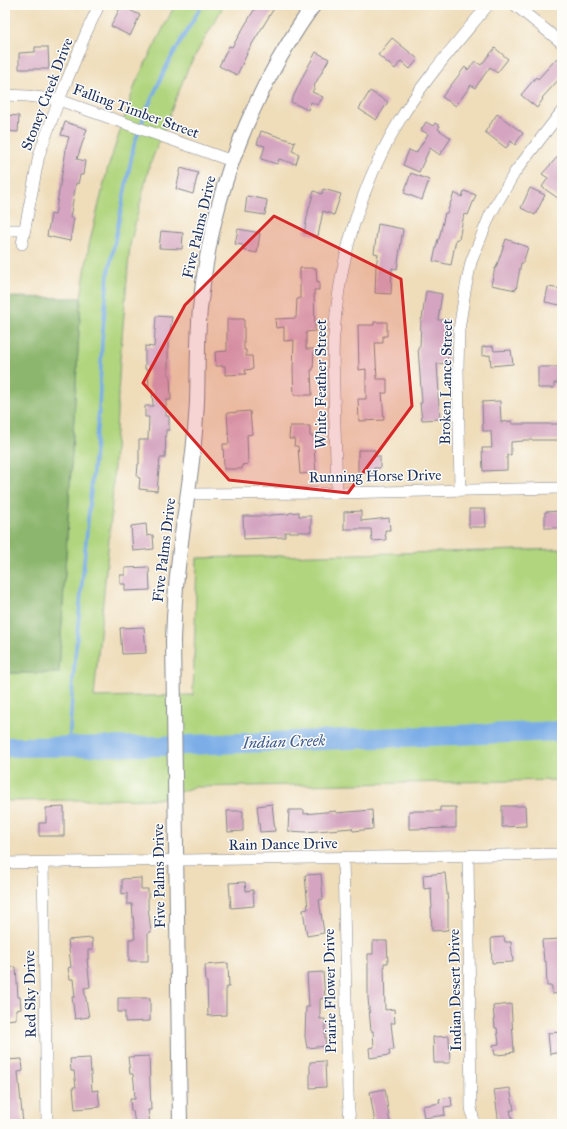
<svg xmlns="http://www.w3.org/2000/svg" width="567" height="1129" font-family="'IM FELL Great Primer',serif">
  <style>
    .green { fill: #b0d57e; stroke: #66826e }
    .forest { fill: #8cb66d; stroke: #547266 }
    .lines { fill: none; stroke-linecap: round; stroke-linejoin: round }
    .stream { stroke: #7bade7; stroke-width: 3.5 }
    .river { stroke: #7bade7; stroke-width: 20 }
    .building { fill: #d4a4c0 }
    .minor-casing { stroke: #85868c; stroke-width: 12 }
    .tertiary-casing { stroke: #85868c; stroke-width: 16 }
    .minor { stroke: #fff; stroke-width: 11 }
    .tertiary { stroke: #fff; stroke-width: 14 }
    .marked { fill: #d62828; fill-opacity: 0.2; stroke: #d62828; stroke-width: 3; stroke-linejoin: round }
    .labels { text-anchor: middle; stroke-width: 3; stroke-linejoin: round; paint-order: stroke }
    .street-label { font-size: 15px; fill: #1b2f5e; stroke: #fdfcf7 }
    .water-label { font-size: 16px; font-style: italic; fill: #3d5b8e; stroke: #fdfcf7 }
  </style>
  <rect width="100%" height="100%" fill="#fdfcf7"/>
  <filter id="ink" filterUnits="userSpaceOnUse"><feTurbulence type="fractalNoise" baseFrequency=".025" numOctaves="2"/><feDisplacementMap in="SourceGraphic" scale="8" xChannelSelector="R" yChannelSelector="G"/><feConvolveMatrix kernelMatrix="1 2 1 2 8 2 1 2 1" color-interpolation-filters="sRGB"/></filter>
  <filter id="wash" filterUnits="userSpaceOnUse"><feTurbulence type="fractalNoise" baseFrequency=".012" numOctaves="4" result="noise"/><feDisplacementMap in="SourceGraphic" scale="16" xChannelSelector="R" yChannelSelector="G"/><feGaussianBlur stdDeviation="0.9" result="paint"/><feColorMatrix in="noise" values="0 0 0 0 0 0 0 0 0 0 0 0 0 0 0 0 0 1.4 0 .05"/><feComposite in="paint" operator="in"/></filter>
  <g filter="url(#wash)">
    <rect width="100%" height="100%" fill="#efddba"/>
    <!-- green -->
    <path class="green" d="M175 5H224L188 68 149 167 130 245 120 360 111 518 94 697 193 695 197 558 562 549V780L194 787 158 799 5 801V673H59L81 298 89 245 107 171 136 82Z"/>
    <!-- forest -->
    <path class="forest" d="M5 297 81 298 59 673H5Z"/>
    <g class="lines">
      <!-- stream -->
      <path class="stream" d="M69 746 73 679 85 551 99 409 102 341 108 275 134 145 146 111 168 63 202 5"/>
      <!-- river -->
      <path class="river" d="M5 747 161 746 562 731"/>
    </g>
    <g id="blocks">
      <!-- building -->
      <g class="building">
        <path d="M257 5H276L246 54H247L237 75 219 66 229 46 232 47Z"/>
        <path d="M121 6 140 15 130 36 111 26Z"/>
        <path d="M392 38 418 59 410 69 401 61 395 69 378 55Z"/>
        <path d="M35 47H48L49 69H19V53L35 52Z"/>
        <path d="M495 48 508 59 497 73 490 67 475 88 471 85 456 106 442 97 465 67 468 70 475 61 481 65Z"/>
        <path d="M316 52 329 59 314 86 315 87 312 92 323 97 318 105 311 102 308 110 291 102 304 74Z"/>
        <path d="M557 58 562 63V76L542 98 543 99 537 108 521 95 536 77 538 79Z"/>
        <path d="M370 91 388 102 376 120 359 109Z"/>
        <path d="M497 114 523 133 515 145 511 141 506 148 485 132Z"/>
        <path d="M5 115 19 116 18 132 5 131Z"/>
        <path d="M65 122 87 129 77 159 85 161 83 175H80L78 184 76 183 70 218H74L70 241 47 236 51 214 55 215 66 150H65L69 137 61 135Z"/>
        <path d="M426 122 433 126 435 123 440 126 438 129 451 138 440 155 430 148 419 172 403 165 409 150 416 153 428 134 421 130Z"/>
        <path d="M261 131 295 142 292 151 299 154 296 164 279 159 277 164 261 159 265 146 257 144Z"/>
        <path d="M562 152V201L542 187 548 178 542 174Z"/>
        <path d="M181 168 198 173 193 194 176 189Z"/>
        <path d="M411 173 429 180 422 200 404 193Z"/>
        <path d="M530 188 545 195 535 215 521 208Z"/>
        <path d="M323 189 341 194 334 215 323 211 318 236 304 233 309 208 314 191 322 194Z"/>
        <path d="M464 191 476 195 468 215 464 214 459 239H456L451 265 433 261 438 239H439L445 213H447L454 193 462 197Z"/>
        <path d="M247 196 267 200 265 215 245 212Z"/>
        <path d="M378 224 403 229 397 269 392 268 391 294 375 293 376 266 378 254 374 253Z"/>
        <path d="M238 229 260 233 257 253 242 250 243 245 235 244Z"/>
        <path d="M161 231 183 233 182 249 159 248Z"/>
        <path d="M506 239 528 247 523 263H521L516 290 491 285 495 268H496Z"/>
        <path d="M300 268H316L317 282 319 281V290H314L315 331 306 332V349H314L313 370H311L312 395H294L293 370 294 340 284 341V327L276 328 275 319 296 318 297 299H300Z"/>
        <path d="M548 287 562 289V300H561L560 305 545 302Z"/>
        <path d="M426 291 442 294 438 320H449L448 342H447L448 363 437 364 439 393H438L440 419 422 420 420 403H422L418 347H420L421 319H422Z"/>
        <path d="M156 316 172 317 169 341H168V375H170L171 400H166V416H169V430H166L165 458H160L157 491 139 489 140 478 137 477 138 464H139V440H148L149 417H145V406H153L152 389H149L148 369H145V346L154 347Z"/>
        <path d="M227 319H244V350H246V356H252L253 369 245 370 246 374 225 375V366H216L215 352 227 351Z"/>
        <path d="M374 322H387V336H383V343H375L377 379H387V393H382L384 420 359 421 358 399H366V369L359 370 358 325H374Z"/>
        <path d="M493 346 494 351 511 350 513 364 491 366 490 355 482 356V347Z"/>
        <path d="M538 367H562V383H554V388H538Z"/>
        <path d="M500 401 501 422 512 421V424H562V440H523V441L511 442V455H507V470L483 471 482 448H492L491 431H483L482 402Z"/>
        <path d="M250 411 252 434 247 435 248 464 242 465V469H224L223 444H229L227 413Z"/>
        <path d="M290 426H310V436H314V448L316 473 300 474 298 446H294L295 439H289Z"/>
        <path d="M358 450H375V456H380V468H374V473H358Z"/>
        <path d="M469 509H485L486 527H469Z"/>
        <path d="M361 511V521L389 518 390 530H385L386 540 372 541 371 529H344V512Z"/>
        <path d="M562 511V528H545V512Z"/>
        <path d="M299 512V516H311V532H285V537L244 539 243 516H270V515L289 514V513Z"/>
        <path d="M146 524 147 536 153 535 154 549 133 551 131 526Z"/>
        <path d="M149 567 150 590 125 591V584H120V575H125V568Z"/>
        <path d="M144 627 146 653 122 654 120 628Z"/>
        <path d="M272 804 275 831 260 832 257 806Z"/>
        <path d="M502 806H525L526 826 502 827Z"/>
        <path d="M64 807V836H39V823H46V808Z"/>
        <path d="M440 807H456V828L409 829V811H440Z"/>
        <path d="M289 810H304V814L336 811V813L372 810 373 829 353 831 352 828 306 832 288 831Z"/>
        <path d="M227 811H243V831L228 832Z"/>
        <path d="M445 873 448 903V930L432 931 431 908H432L431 888 424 889 423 875Z"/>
        <path d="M321 874 323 899 319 900 324 933 307 936 303 910 308 909 305 875Z"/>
        <path d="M141 878V889H148V907L151 932 148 933V961H129V939H135L132 904H127V893L122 894V879Z"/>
        <path d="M245 882 246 891 253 890 254 906 231 908 229 883Z"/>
        <path d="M504 937 505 942H511L513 962 492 963 491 938Z"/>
        <path d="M92 938 93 950H88V959H87L90 987 84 988 89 1017 75 1019 72 997H75L73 979H70L68 968 71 967 68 940Z"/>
        <path d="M561 939 562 949V993L552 994V986H547L546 961H544L542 940Z"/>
        <path d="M373 941H387L388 963H384L385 1010 394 1009 395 1023H391L394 1050H389L390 1055 370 1058 369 1048 374 1047 373 1031H371L368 998V954H373Z"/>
        <path d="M228 963 229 987H226V1015L208 1016 207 982H206L205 965Z"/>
        <path d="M16 967 18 997H20L21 1009 16 1010V1019L5 1020V968Z"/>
        <path d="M323 972 325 998 320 999V1019H325V1037L326 1046 307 1048 305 1036 306 1007H309L307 973Z"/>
        <path d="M118 998H150V1021L125 1022V1012H118Z"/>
        <path d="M511 1004 514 1052 507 1053V1054L495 1055 493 1045 499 1044 497 1028H495L493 1006Z"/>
        <path d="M562 1032V1052L550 1054 548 1033Z"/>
        <path d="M449 1036 450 1063H434L433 1037Z"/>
        <path d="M149 1056 151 1110H148L150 1124H135L133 1111H131L130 1099H135L134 1082 133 1074H130L128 1057Z"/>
        <path d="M90 1058 92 1091 98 1090 100 1107 75 1109 73 1087H76L74 1071H71L70 1059Z"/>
        <path d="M22 1059 23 1071 18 1072 23 1124H6L5 1109V1060Z"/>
        <path d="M325 1061 326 1087 310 1088V1062Z"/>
        <path d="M510 1088 514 1110H510L513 1124H499L494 1090Z"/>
        <path d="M385 1089 390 1124H375L370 1092Z"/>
        <path d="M451 1097 452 1106 444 1107 445 1115 424 1118 422 1106 440 1103 439 1099Z"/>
      </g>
    </g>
  </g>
  <g filter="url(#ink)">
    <use href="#blocks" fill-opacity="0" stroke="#85868c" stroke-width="1"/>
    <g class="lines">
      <!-- minor casing -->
      <g class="minor-casing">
        <g id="minor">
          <path d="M515 5 562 43"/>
          <path d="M5 95 27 96 59 100 232 161"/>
          <path d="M5 230H24"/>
          <path d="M22 244 39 155 59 100 86 33 99 5"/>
          <path d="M460 490 458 367 459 330 465 291 471 262 490 215 515 172 562 111"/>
          <path d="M337 493C336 459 335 426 334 393 334 374 332 354 334 335 339 261 360 187 398 123 423 81 457 43 488 5"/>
          <path d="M188 494 337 493 562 488"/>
          <path d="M468 855 471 1107 474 1124"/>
          <path d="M343 857 348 1095 350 1124"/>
          <path d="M5 863 562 854"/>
          <path d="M43 863 47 1124"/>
        </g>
      </g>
      <!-- tertiary casing -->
      <g class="tertiary-casing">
        <path id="tertiary" d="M180 1124 173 640C174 616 175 591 178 567 182 529 189 490 193 452 195 435 196 419 197 402 198 371 197 340 200 309 208 222 235 137 278 61 289 42 300 23 314 5"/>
      </g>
      <!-- minor -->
      <use href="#minor" class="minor"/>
      <!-- tertiary -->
      <use href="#tertiary" class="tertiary"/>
    </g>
  </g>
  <!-- marked area -->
  <path class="marked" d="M274 216 401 279 412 406 348 493 229 480 143 383 185 305Z"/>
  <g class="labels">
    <!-- street labels -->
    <g class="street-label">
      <text transform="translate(47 94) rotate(-69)" y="5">Stoney Creek Drive</text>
      <text transform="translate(136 111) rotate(20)" y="5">Falling Timber Street</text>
      <text transform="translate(199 227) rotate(-77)" y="5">Five Palms Drive</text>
      <text transform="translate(446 382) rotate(-89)" y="5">Broken Lance Street</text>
      <text transform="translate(321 384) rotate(-90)" y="5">White Feather Street</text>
      <text transform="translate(375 476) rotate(-1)" y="5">Running Horse Drive</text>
      <text transform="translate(164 550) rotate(-83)" y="5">Five Palms Drive</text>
      <text transform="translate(283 844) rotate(-1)" y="5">Rain Dance Drive</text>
      <text transform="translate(159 876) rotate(-91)" y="5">Five Palms Drive</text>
      <text transform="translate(455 990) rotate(-91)" y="5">Indian Desert Drive</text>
      <text transform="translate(330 991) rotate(-91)" y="5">Prairie Flower Drive</text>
      <text transform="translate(30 994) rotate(-91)" y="5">Red Sky Drive</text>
    </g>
    <!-- water labels -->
    <g class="water-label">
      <text transform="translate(284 741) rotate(-2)" y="6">Indian Creek</text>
    </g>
  </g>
  <!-- margin -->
  <rect width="567" height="1129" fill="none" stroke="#fdfcf7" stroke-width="20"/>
</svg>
